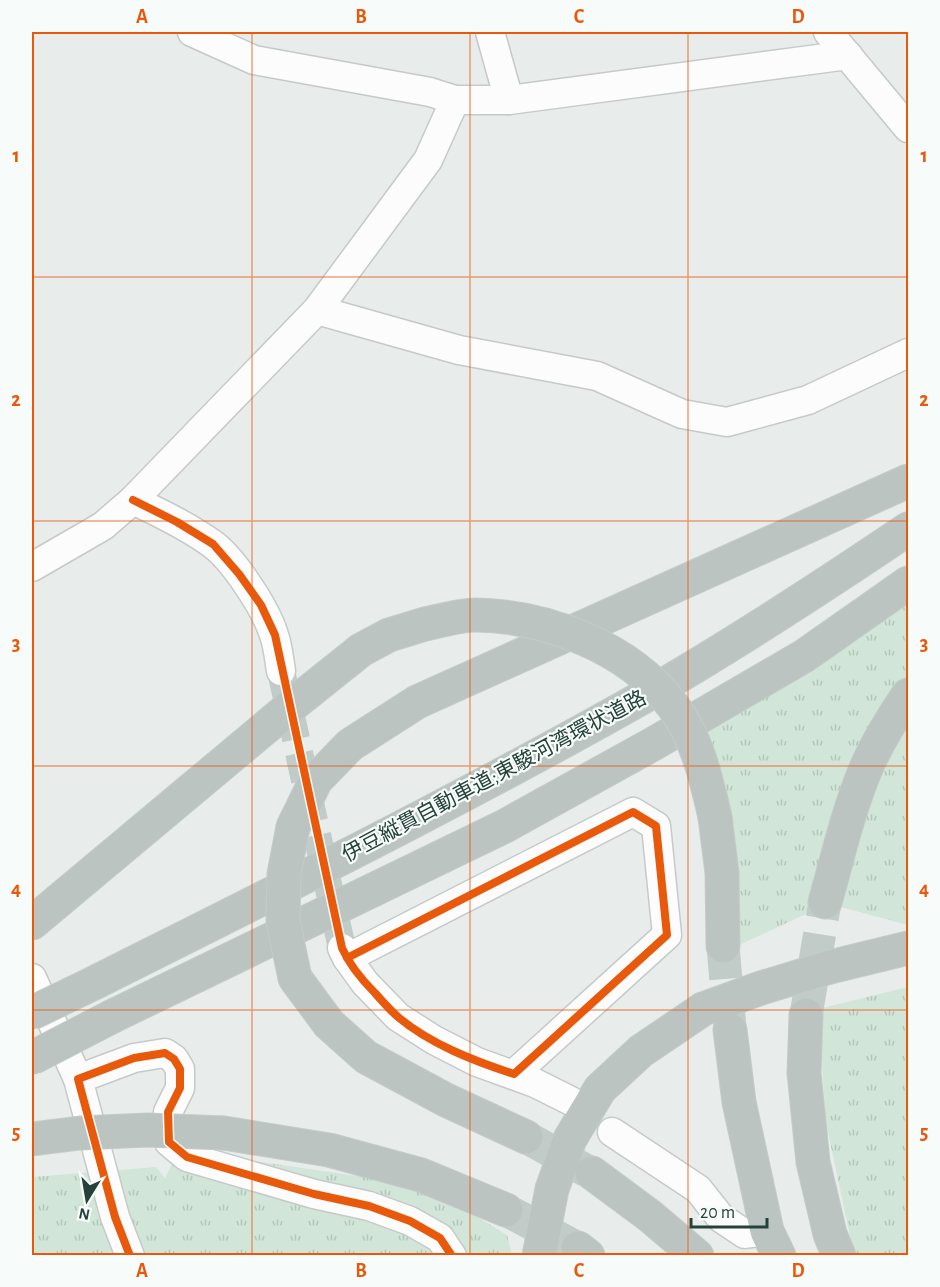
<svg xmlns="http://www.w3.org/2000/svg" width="940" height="1287" font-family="'Alegreya Sans','Noto Sans JP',sans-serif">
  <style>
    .grass { fill: url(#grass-tufts) }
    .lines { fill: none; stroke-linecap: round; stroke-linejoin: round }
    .minor-tunnel { stroke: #c1cbc8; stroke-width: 28; stroke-dasharray: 28 14; stroke-linecap: butt }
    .highway-tunnel { stroke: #c1cbc8; stroke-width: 33; stroke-dasharray: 33 16; stroke-linecap: butt }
    .minor-casing { stroke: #c5cac8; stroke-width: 31 }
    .highway-casing { stroke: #c3ccc9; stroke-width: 35 }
    .minor { stroke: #fcfcfc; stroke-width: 28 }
    .highway { stroke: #bcc4c2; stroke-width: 33 }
    .highway-bridge-casing { stroke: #c3ccc9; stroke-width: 35; stroke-linecap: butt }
    .highway-bridge { stroke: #bcc4c2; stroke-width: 33 }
    .cycleway-casing { stroke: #f7fbf9; stroke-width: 11 }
    .cycleway { stroke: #e8590c; stroke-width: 8 }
    .grid { fill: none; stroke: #e8590c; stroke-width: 1.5; stroke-opacity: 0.55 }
    .labels { text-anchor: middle; stroke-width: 4.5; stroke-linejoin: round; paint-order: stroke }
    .street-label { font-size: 21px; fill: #24423a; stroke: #f7fbf9 }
    .neatline { fill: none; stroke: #e8590c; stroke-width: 2 }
    .grid-label { font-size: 20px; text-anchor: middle; font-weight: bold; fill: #e8590c }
  </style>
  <defs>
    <pattern id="grass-tufts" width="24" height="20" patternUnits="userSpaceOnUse" patternTransform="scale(1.5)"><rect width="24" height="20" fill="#d1e6d8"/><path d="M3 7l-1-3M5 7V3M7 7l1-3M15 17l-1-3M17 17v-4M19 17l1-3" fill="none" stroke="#b3c6ba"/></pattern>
  </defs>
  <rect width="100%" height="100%" fill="#e8edeb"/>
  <!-- grass -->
  <g class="grass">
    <path d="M908 597V685L806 914 737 946 706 731Z"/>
    <path d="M908 698V925L837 906 857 825Z"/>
    <path d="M908 987V1255H854L826 1123 818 1009Z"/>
    <path d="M179 1150 427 1186 507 1235 512 1255 32 1256V1177L156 1167 165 1178Z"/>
  </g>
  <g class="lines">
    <!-- minor-tunnel -->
    <path class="minor-tunnel" d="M281 671 342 948"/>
    <!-- highway-tunnel -->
    <g class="highway-tunnel">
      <path d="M723 946 730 1028"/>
      <path d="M806 1015 825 902"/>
      <path d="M526 1137 587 1171"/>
      <path d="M506 1210 578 1248"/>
    </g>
    <!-- minor casing -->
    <g class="minor-casing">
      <g id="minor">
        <path d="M192 32 254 60 430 92 455 100H509L848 55"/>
        <path d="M490 32 509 100"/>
        <path d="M828 32 908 128"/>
        <path d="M317 310 459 350 597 376 682 414 727 422 808 400 908 353"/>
        <path d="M133 500C160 513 187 526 211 543 233 558 266 609 274 635 278 646 279 659 281 671"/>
        <path d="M32 567 103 526 133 500 317 310 428 160 455 100"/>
        <path d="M342 948 347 958 365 983 398 1017 434 1040 477 1062 535 1083 571 1101"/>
        <path d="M347 958 633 812 656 826 667 935 514 1074"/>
        <path d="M32 978 78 1079"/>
        <path d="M612 1132 698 1189 721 1218 745 1234 767 1231"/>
        <path d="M130 1256 115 1217 78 1079 134 1058 165 1053 174 1059 180 1069V1088L168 1112 169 1142 187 1157 314 1194 369 1206 410 1221 440 1238 452 1256"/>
      </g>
    </g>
    <!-- highway casing -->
    <g class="highway-casing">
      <g id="highway">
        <path d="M715 817 722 873 723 946"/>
        <path d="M293 827 316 780 350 745 417 702 908 481"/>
        <path d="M825 902C838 857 848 810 867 766 878 741 893 717 908 695"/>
        <path d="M32 923 296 702 361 650 389 635 425 624"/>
        <path d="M295 978 329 1024 366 1057 446 1100 526 1137"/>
        <path d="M96 982C277 891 459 801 636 701 729 648 819 589 908 529"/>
        <path d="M806 1015 804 1073 813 1162 830 1234 839 1256"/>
        <path d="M113 1016 505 826 653 744 804 656 908 583"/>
        <path d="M730 1030 739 1102 767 1231 779 1256"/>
        <path d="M224 1133 329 1150 421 1175 506 1210"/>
        <path d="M592 1173 650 1216 697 1256"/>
        <path d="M578 1248 588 1256"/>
        <path d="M539 1256 552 1189 570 1139 600 1089 641 1051 703 1009 761 988 830 967 908 948"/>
      </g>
    </g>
    <!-- minor -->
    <use href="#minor" class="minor"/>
    <!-- highway -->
    <use href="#highway" class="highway"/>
    <!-- highway-bridge casing -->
    <g class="highway-bridge-casing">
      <g id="highway-bridge">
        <path d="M425 624C441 621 459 615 475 615 546 616 629 647 673 706 697 738 706 778 715 817"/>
        <path d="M293 827 284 874 283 921 295 978"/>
        <path d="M32 1013 96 982"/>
        <path d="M32 1058 113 1016"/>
        <path d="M32 1139 80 1133 147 1130 224 1133"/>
      </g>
    </g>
    <!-- highway-bridge -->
    <use href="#highway-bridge" class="highway-bridge"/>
    <!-- cycleway casing -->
    <g class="cycleway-casing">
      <g id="cycleway">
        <path d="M133 500 177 522 213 544 239 574 261 605 275 635 342 948C350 966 362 980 375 993 382 1001 390 1010 398 1017 430 1044 474 1061 514 1074L667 935 656 826 633 812 347 958"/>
        <path d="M130 1256 115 1217 78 1079 134 1058 165 1053 174 1059 180 1069V1088L168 1112 169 1142 187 1157 314 1194 369 1206 410 1221 440 1238 452 1256"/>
      </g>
    </g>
    <!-- cycleway -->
    <use href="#cycleway" class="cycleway"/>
  </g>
  <!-- grid -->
  <path class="grid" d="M252 32V1256M470 32V1256M688 32V1256M32 277H908M32 521H908M32 766H908M32 1010H908"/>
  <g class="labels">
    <!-- street labels -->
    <g class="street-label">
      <text transform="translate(494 776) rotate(-28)" y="7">伊豆縦貫自動車道;東駿河湾環状道路</text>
    </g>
  </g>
  <!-- border -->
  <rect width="940" height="1287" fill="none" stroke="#f7fbf9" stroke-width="66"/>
  <!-- north arrow -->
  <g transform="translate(87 1200) rotate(191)" stroke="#f7fbf9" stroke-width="4.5" paint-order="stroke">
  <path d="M0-4.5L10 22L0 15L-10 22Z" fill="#24423a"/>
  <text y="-9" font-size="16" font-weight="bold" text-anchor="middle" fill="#24423a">N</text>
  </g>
  <!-- scale -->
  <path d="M691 1218v9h76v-9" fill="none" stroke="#24423a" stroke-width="3"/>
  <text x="700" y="1218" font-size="18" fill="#24423a" stroke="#f7fbf9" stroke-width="4.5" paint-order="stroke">20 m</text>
  <rect x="33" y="33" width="874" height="1221" class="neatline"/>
  <g class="grid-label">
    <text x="142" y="23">A</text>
    <text x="361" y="23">B</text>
    <text x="579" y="23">C</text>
    <text x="798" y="23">D</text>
    <text x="16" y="162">1</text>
    <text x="924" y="162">1</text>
    <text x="16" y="406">2</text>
    <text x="924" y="406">2</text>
    <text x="16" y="650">3</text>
    <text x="924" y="650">3</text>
    <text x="16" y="895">4</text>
    <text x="924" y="895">4</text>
    <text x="16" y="1139">5</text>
    <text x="924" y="1139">5</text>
    <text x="142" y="1277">A</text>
    <text x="361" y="1277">B</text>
    <text x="579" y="1277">C</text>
    <text x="798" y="1277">D</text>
  </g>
</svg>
